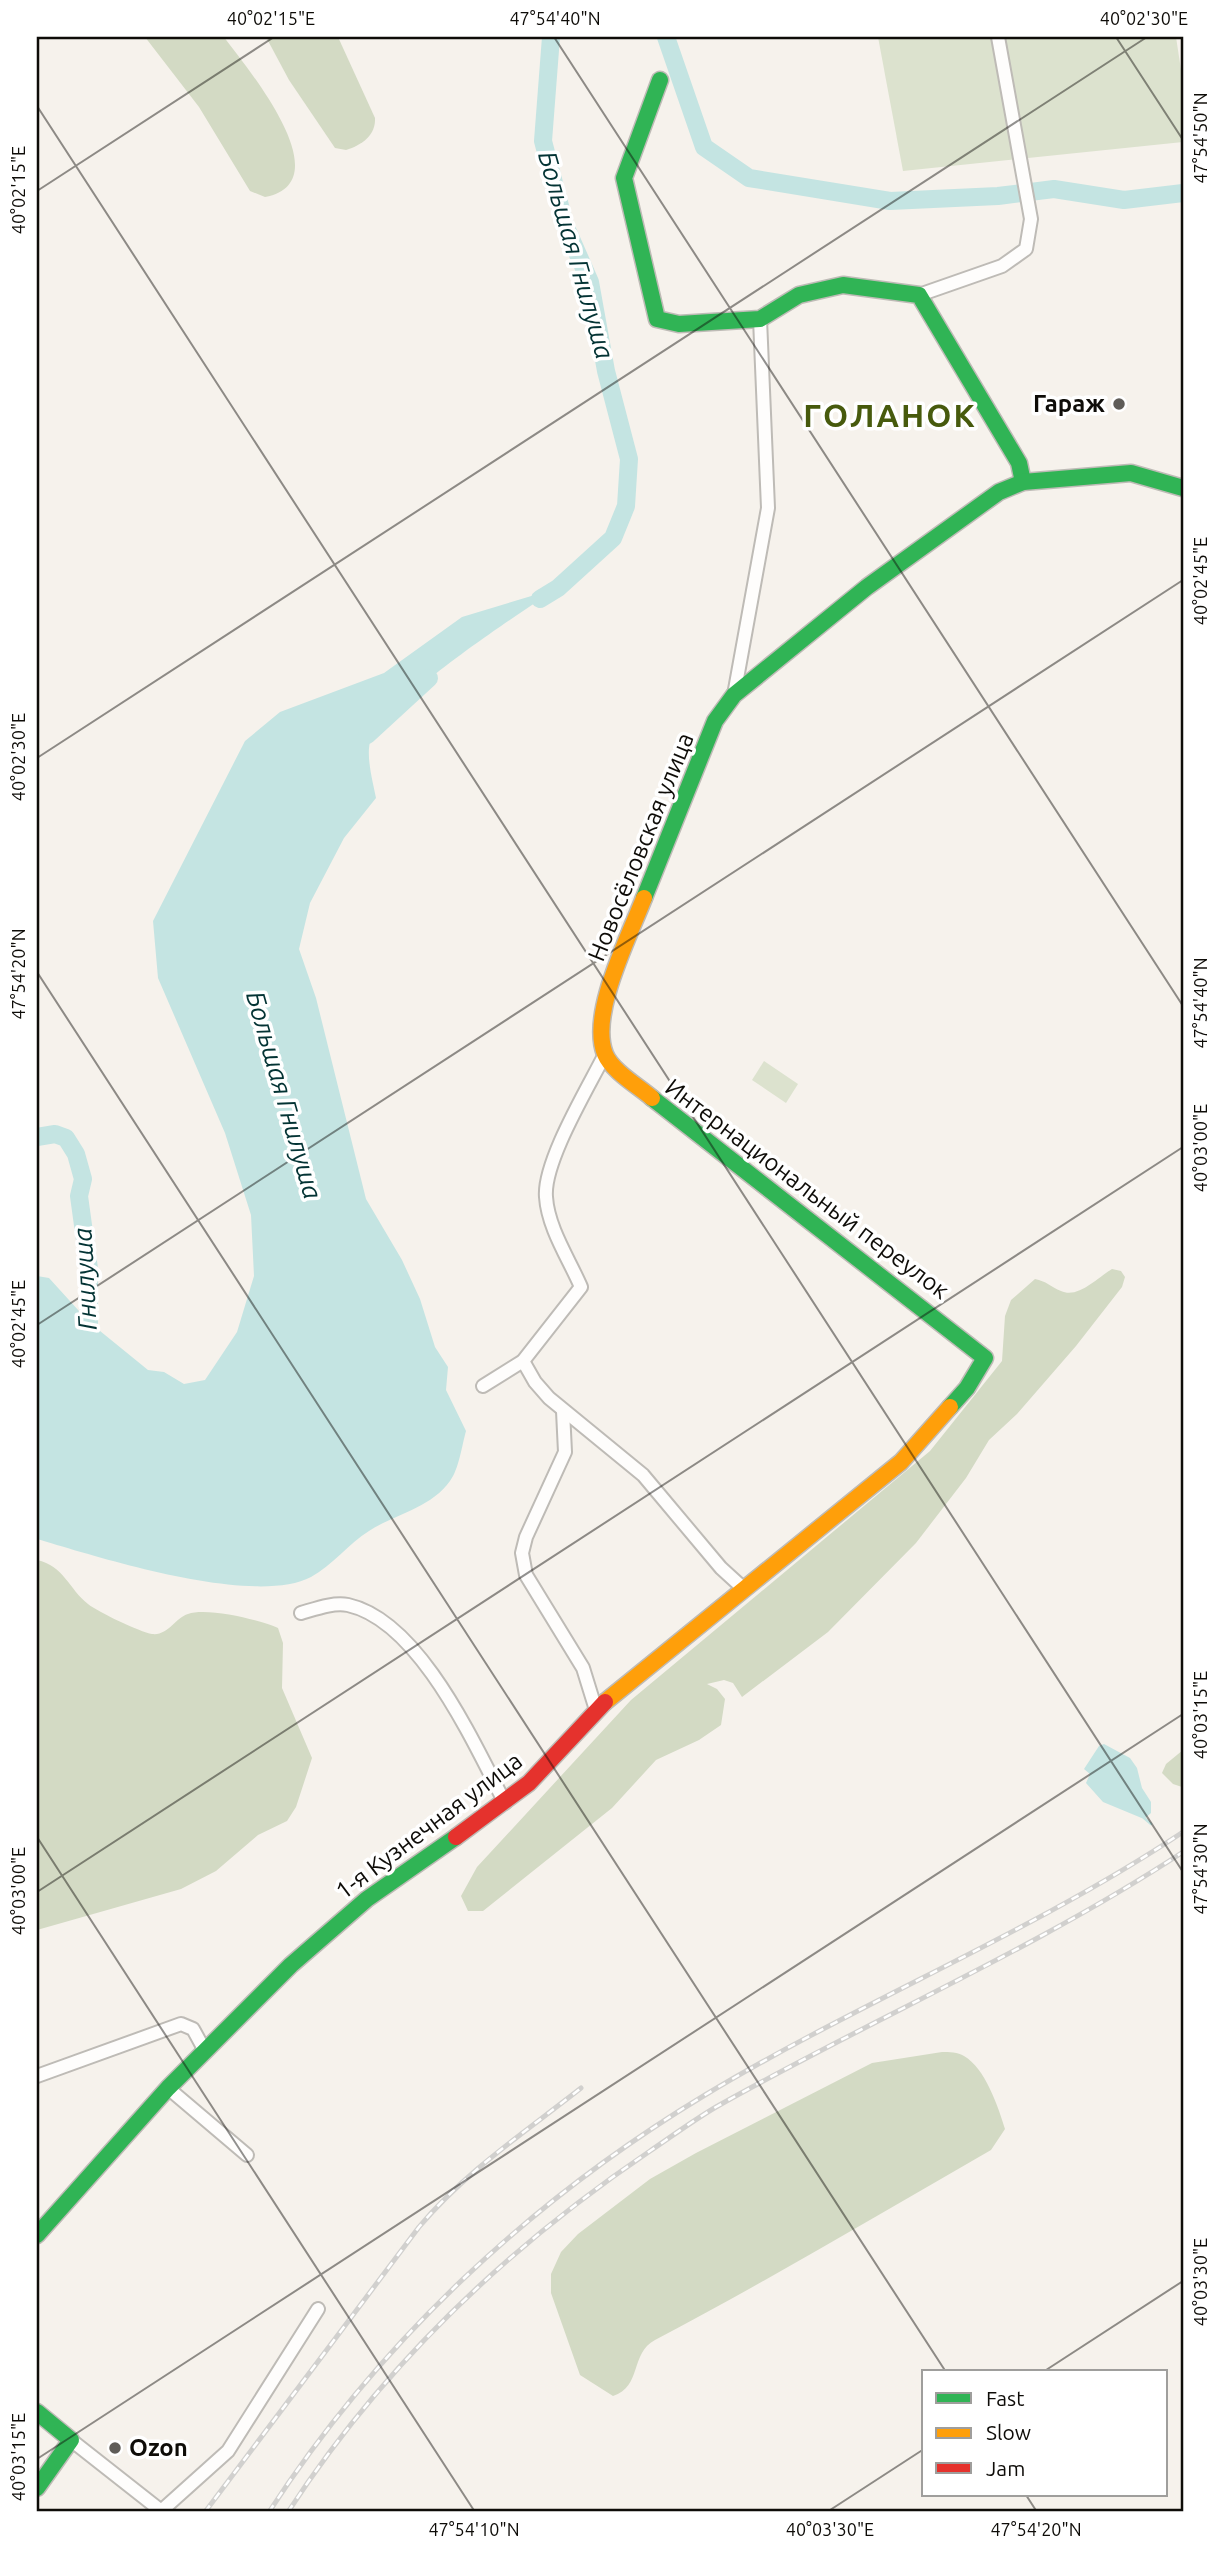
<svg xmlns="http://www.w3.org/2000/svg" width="1220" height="2549" font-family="Ubuntu,sans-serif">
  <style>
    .green { fill: #dce2ce }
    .forest { fill: #d3dac4 }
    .water { fill: #c4e4e2 }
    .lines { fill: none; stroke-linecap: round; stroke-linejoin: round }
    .stream { stroke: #c4e4e2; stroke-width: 2.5 }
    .river { stroke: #c4e4e2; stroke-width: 18 }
    .street-casing { stroke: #bebbb6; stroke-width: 16 }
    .fast-casing { stroke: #bebbb6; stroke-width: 19 }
    .slow-casing { stroke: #bebbb6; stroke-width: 19 }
    .jam-casing { stroke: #bebbb6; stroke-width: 19 }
    .street { stroke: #fefdfc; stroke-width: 12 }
    .fast { stroke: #30b455; stroke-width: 16 }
    .slow { stroke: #ff9f0a; stroke-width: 16 }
    .jam { stroke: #e5322d; stroke-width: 16 }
    .rail-casing { stroke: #d1d0ce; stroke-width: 5 }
    .rail { stroke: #fff; stroke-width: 2.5; stroke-dasharray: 8; stroke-linecap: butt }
    .ticks { fill: none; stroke: #0e0c08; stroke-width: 2; stroke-opacity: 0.45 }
    .poi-dot { fill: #5f5c58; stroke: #fff; stroke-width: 2.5 }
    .labels { text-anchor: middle; stroke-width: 7; stroke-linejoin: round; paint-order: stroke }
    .poi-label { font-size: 24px; font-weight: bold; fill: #0e0c08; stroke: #fff; text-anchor: end }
    .street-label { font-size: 24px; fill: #0e0c08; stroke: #fff }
    .water-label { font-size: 26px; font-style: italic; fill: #033334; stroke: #fff }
    .district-label { font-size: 32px; font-weight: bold; letter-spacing: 2px; fill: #475a0d; stroke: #fff }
    .neatline { fill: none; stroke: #0e0c08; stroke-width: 2.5 }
    .ticks-label { font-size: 18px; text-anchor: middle; fill: #0e0c08 }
  </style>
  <rect width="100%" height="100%" fill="#f6f2ec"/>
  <!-- green -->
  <g class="green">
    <path d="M878 37H1176L1183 83V142L903 171Z"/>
    <path d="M764 1061 798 1084 786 1103 752 1080Z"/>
  </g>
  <!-- forest -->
  <g class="forest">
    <path d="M145 37H224C247 68 343 182 265 197L250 191 199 107Z"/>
    <path d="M266 37H338L375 118C376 135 362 145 346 150L335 148 289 80Z"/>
    <path d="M1112 1269 1121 1271 1125 1277 1122 1287 1076 1346 1017 1414 989 1440 966 1478 916 1543 828 1632 742 1697 733 1683 724 1680 707 1684 717 1689 725 1699 721 1725 699 1740 656 1760 612 1808 483 1911H468L461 1896 477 1867 631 1700 930 1451 1002 1361 1005 1316 1011 1300 1035 1279C1046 1281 1051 1287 1061 1291 1078 1299 1097 1278 1112 1269Z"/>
    <path d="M37 1560C64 1566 69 1589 88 1604 98 1612 140 1632 152 1634 168 1636 175 1618 188 1614 207 1607 260 1620 278 1628L283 1643 282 1688 312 1758 296 1807 287 1821 258 1835 216 1871 181 1889 37 1930Z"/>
    <path d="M1183 1750V1787H1182L1173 1784 1162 1773 1166 1764Z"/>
    <path d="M942 2052C949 2052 958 2052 964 2056 985 2068 998 2106 1005 2129L991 2150C880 2214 769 2280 655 2340 630 2353 642 2387 613 2396L580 2375 551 2293V2274L561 2252 578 2234 650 2179 696 2153 872 2063Z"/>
  </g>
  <!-- water -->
  <g class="water">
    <path d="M558 588C519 613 386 701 371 739 365 754 373 782 376 798L344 838 310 903 299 949 316 998 366 1199 402 1260 420 1299 435 1347 448 1367 446 1390 466 1431C462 1445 459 1469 450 1481 431 1508 395 1514 369 1531 349 1543 332 1566 311 1577 254 1607 98 1557 37 1539V1276L49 1278 89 1322 148 1370 164 1372 184 1384 205 1380 237 1332 254 1276 251 1215 225 1133 158 978 153 921 245 741 280 712 384 673 462 617Z"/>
    <path d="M1104 1744 1130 1758 1137 1768 1142 1788 1151 1802V1813L1144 1819 1103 1802 1086 1783 1090 1774 1084 1769 1099 1746Z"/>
  </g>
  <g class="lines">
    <!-- stream -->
    <path class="stream" d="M1144 1818 1151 1824"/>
    <!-- river -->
    <g class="river">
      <path d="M666 37 704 147 749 178 890 201 998 196 1054 189 1124 200 1183 193"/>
      <path d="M540 599 558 588 613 538 626 506 629 459 606 371 590 282 565 225 543 141 551 37"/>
      <path d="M367 735 429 678"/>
      <path d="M37 1137 55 1134 66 1138 76 1154 83 1179 79 1196 89 1269V1344"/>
    </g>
    <!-- street casing -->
    <g class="street-casing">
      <g id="street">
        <path d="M919 295 1002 266 1026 249 1031 219 998 37"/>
        <path d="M734 695 768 508 760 319"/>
        <path d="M523 1361 535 1382 549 1398 643 1475 721 1568 744 1589"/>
        <path d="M483 1386 523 1361 581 1287C569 1259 548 1228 546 1197 543 1162 588 1088 605 1054"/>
        <path d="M563 1411 565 1452 526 1537 522 1553 526 1575 583 1668 596 1710"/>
        <path d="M301 1613C315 1609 333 1602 348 1605 420 1621 474 1744 505 1803"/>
        <path d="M37 2076 181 2024 193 2029 205 2051"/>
        <path d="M168 2088 247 2155"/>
        <path d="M71 2440 160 2510"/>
        <path d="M160 2512 228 2451 318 2309"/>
      </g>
    </g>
    <!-- fast casing -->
    <g class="fast-casing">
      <g id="fast">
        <path d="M660 80 624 178 657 319 679 324 760 319 799 295 843 285 919 295 1019 463 1023 482"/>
        <path d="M644 898 715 721 734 695 867 587 999 492 1023 482 1131 473 1183 488"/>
        <path d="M652 1098 985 1358 967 1388 950 1407"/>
        <path d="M37 2235 168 2088 291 1965 367 1899 456 1837"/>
        <path d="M37 2412 71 2440 37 2488"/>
      </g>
    </g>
    <!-- slow casing -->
    <g class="slow-casing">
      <g id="slow">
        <path d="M644 898C629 937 589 1014 605 1054 612 1071 638 1086 652 1098"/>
        <path d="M605 1702 901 1462 950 1407"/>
      </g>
    </g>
    <!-- jam casing -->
    <g class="jam-casing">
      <path id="jam" d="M456 1837 529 1783 605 1702"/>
    </g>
    <!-- street -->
    <use href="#street" class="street"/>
    <!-- fast -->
    <use href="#fast" class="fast"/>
    <!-- slow -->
    <use href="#slow" class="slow"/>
    <!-- jam -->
    <use href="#jam" class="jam"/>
    <!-- rail casing -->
    <g class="rail-casing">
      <g id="rail">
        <path d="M205 2512 419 2227C466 2171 524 2133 581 2088"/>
        <path d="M269 2512C379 2342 531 2200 705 2095 861 2001 1031 1933 1183 1832"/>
        <path d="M288 2512C382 2367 508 2247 650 2151 672 2136 694 2120 716 2107 870 2020 1035 1949 1183 1852"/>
      </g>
    </g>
    <!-- rail -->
    <use href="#rail" class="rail"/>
  </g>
  <!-- ticks -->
  <path class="ticks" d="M554 37 1183 1006M1116 37 1183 140M37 106 1183 1872M37 191 274 37M37 758 1147 37M37 972 946 2372M37 1325 1183 580M37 1837 475 2512M37 1892 1183 1147M1043 2372 1183 2281M37 2459 1183 1714M1026 2495 1037 2512M827 2512 924 2449"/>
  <!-- markers -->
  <g class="poi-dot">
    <circle cx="1119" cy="404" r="7"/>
    <circle cx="115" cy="2448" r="7"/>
  </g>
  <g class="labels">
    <!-- poi labels -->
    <g class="poi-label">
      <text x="1105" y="412">Гараж</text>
      <text x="129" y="2456" text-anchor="start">Ozon</text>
    </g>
    <!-- street labels -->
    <g class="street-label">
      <text transform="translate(641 847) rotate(-68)" y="8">Новосёловская улица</text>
      <text transform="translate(807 1189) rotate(37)" y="8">Интернациональный переулок</text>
      <text transform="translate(429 1826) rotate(-37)" y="8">1-я Кузнечная улица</text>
    </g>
    <!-- water labels -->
    <g class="water-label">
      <text transform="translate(576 255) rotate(74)" y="9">Большая Гнилуша</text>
      <text transform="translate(284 1095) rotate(74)" y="9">Большая Гнилуша</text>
      <text transform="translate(85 1279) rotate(-93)" y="9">Гнилуша</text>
    </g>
    <!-- district labels -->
    <g class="district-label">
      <text x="890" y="427">ГОЛАНОК</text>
    </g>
  </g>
  <!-- border -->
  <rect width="1220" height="2549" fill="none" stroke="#ffffff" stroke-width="77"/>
  <!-- legend -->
  <rect x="922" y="2370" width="245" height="126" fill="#ffffff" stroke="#9f9e9c" stroke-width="2"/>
  <rect x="936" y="2393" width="35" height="10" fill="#30b455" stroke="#9f9e9c" stroke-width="2"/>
  <text x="986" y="2406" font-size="21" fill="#0e0c08">Fast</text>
  <rect x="936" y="2428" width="35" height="10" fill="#ff9f0a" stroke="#9f9e9c" stroke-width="2"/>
  <text x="986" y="2440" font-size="21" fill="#0e0c08">Slow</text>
  <rect x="936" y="2463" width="35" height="10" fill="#e5322d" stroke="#9f9e9c" stroke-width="2"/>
  <text x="986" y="2476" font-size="21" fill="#0e0c08">Jam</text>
  <rect x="38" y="38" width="1144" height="2472" class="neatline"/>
  <g class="ticks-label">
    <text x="271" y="25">40°02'15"E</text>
    <text x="555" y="25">47°54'40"N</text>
    <text x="1144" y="25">40°02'30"E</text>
    <text transform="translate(1201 138) rotate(-90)" y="6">47°54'50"N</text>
    <text transform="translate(19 190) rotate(-90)" y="6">40°02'15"E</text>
    <text transform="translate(1201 581) rotate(-90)" y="6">40°02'45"E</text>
    <text transform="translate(19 757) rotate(-90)" y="6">40°02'30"E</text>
    <text transform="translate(19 974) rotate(-90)" y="6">47°54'20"N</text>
    <text transform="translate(1201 1003) rotate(-90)" y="6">47°54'40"N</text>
    <text transform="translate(1201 1148) rotate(-90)" y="6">40°03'00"E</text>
    <text transform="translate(19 1324) rotate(-90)" y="6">40°02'45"E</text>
    <text transform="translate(1201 1715) rotate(-90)" y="6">40°03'15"E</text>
    <text transform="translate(1201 1869) rotate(-90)" y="6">47°54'30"N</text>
    <text transform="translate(19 1891) rotate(-90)" y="6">40°03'00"E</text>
    <text transform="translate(1201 2282) rotate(-90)" y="6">40°03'30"E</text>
    <text transform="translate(19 2457) rotate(-90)" y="6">40°03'15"E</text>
    <text x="474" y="2536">47°54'10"N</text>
    <text x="830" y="2536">40°03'30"E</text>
    <text x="1036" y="2536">47°54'20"N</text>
  </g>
</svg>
